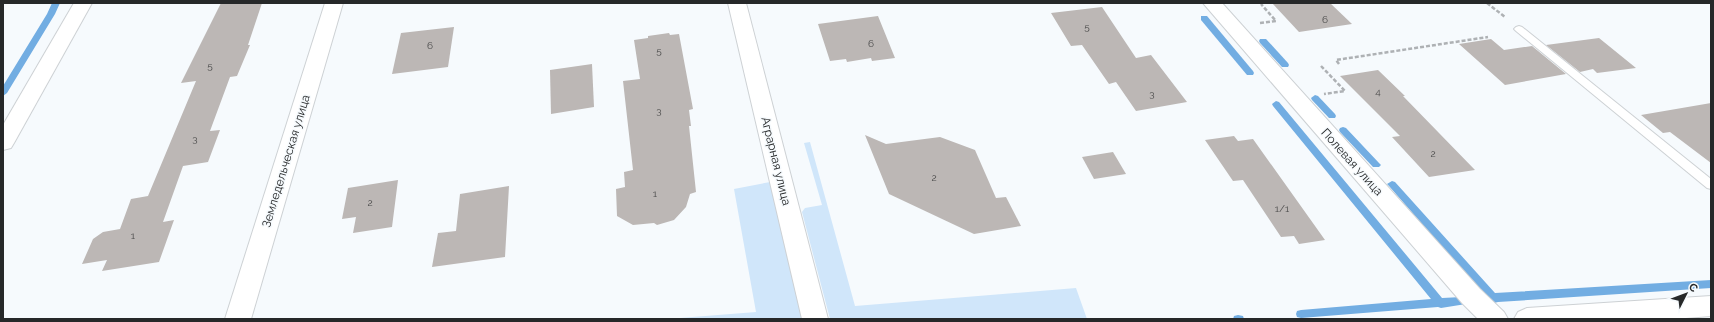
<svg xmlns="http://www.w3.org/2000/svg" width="1714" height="322" font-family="Raleway,sans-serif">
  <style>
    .green { fill: #d0e6fa }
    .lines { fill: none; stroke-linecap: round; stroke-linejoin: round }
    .stream { fill: #72ade2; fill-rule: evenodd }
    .building { fill: #bcb7b5 }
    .service-casing { stroke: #cdd1d4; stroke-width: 2 }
    .minor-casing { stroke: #cdd1d4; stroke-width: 2 }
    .tertiary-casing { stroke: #cdd1d4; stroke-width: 2 }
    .path { stroke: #aeb1b4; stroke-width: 2.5; stroke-dasharray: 4 2; stroke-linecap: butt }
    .service { fill: #fff; fill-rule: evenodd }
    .minor { fill: #fff; fill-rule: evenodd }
    .tertiary { fill: #fff; fill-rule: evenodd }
    .labels { text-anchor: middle; stroke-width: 3; stroke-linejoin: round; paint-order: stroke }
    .number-label { font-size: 10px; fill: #4c4c4c }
    .street-label { font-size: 12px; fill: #262829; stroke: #f6fafd }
  </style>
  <rect width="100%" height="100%" fill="#f6fafd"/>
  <!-- green -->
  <g class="green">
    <path d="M810 142 855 306 1076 288 1087 319H830L802 212 805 208 822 205 804 143Z"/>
    <path d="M770 182 802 319H667L756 312 734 189Z"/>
  </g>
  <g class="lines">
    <!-- stream -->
    <g class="stream">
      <path d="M52 3H60L55 14 7 93 3 96V86L47 14Z"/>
      <path d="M1201 16H1207L1253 71 1254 73 1253 75H1247L1201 20Z"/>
      <path d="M1260 39H1266L1288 63 1289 65 1288 67H1282L1260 43 1259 41Z"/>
      <path d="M1315 95 1318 96 1335 114 1336 116 1335 118H1329L1312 100 1311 98Z"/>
      <path d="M1276 101 1279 102 1442 298 1462 297 1466 298 1467 301 1466 304 1441 308 1438 307 1301 318 1297 317 1296 314 1297 311 1301 310 1431 299 1273 106 1272 104Z"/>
      <path d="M1343 127 1346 128 1379 163 1381 165 1379 167H1373L1340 132 1339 130 1340 128Z"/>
      <path d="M1392 181 1395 182 1495 293 1711 280V288L1498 302 1494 303 1484 301 1483 298 1484 295 1389 186 1387 184Z"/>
      <path d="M1238 315 1243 316 1244 319H1233L1234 316Z"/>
    </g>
  </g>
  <!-- building -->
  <g class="building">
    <path d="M221 3H262L248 45H250L237 76 230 77 210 131 220 130 208 162 183 166 163 222 174 220 159 262 102 271 107 260 82 264 93 239 103 232 120 229 131 199 148 196 196 81 181 83Z"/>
    <path d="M1272 3H1330L1352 24 1299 32Z"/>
    <path d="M1102 7 1136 58 1151 55 1187 102 1136 111 1116 82 1109 84 1082 45 1071 46 1051 13Z"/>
    <path d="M878 16 895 58 872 61 871 58 847 62 846 59 830 61 818 24Z"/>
    <path d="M454 27 448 67 392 74 401 33Z"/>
    <path d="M669 33 670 35 679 34 693 109 689 110 691 126H689L696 192 690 194 686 207 674 220 657 225 654 223 633 225 617 216 616 189 625 187 624 172 633 170 623 81 640 79 634 40 648 38V36Z"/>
    <path d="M1599 38 1636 68 1597 73 1593 69 1580 72 1546 45Z"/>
    <path d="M1491 39 1504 50 1532 46 1566 74 1505 85 1459 44Z"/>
    <path d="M592 64 594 107 551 114 550 70Z"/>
    <path d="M1378 70 1405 96H1403L1475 170 1429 177 1392 137 1400 136 1340 76Z"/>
    <path d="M1711 103V163L1670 132 1663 133 1641 115Z"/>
    <path d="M865 135 886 144 940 137 975 150 996 198 1006 197 1021 226 974 234 889 194Z"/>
    <path d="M1234 136 1238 141 1253 139 1325 240 1299 244 1294 236 1281 237 1243 180 1233 181 1205 140Z"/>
    <path d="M1113 152 1126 174 1094 179 1082 157Z"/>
    <path d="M398 180 392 227 353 233 356 217 342 219 348 188Z"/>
    <path d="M509 186 505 257 432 267 438 233 456 231 460 194Z"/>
  </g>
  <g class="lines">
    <!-- service casing -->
    <g class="service-casing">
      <path id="service" d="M1519 26 1522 27 1711 179V189L1707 188 1516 31 1514 29 1516 27Z"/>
    </g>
    <!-- minor casing -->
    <g class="minor-casing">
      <g id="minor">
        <path d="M74 3H92L14 143 11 148 3 150V125Z"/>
        <path d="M325 3H343L251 319H225Z"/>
        <path d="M728 3H746L828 319H802Z"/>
        <path d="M1203 3H1222L1480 289 1504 312 1508 319H1478L1462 303Z"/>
      </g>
    </g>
    <!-- tertiary casing -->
    <g class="tertiary-casing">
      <path id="tertiary" d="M1711 296V316L1673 319H1514L1518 312 1527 308Z"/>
    </g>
    <!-- path -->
    <g class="path">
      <path d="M1487 3 1505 17"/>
      <path d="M1260 23 1276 21 1261 4"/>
      <path d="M1339 64 1336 60 1488 37"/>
      <path d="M1321 66 1345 91 1324 94"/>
    </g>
    <!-- service -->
    <use href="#service" class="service"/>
    <!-- minor -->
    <use href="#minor" class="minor"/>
    <!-- tertiary -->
    <use href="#tertiary" class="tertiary"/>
  </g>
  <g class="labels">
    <!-- number labels -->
    <g class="number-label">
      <text x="1325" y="23">6</text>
      <text x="1087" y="30">5</text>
      <text x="871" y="47">6</text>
      <text x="430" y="49">6</text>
      <text x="659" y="54">5</text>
      <text x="210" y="69">5</text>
      <text x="1378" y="95">4</text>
      <text x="1152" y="97">3</text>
      <text x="659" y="114">3</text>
      <text x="195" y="142">3</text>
      <text x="1433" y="157">2</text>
      <text x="934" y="181">2</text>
      <text x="655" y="197">1</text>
      <text x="370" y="206">2</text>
      <text x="1282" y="212">1/1</text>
      <text x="133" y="239">1</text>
    </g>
    <!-- street labels -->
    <g class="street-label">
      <text transform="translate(286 161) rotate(-73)" y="4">Земледельческая улица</text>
      <text transform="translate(776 161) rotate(76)" y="4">Аграрная улица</text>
      <text transform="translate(1352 162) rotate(48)" y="4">Полевая улица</text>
    </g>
  </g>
  <!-- border -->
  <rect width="1714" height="322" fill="none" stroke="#262829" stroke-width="8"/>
  <!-- north arrow -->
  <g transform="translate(1686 294) rotate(48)" stroke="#f6fafd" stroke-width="3" paint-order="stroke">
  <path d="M0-3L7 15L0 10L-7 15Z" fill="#262829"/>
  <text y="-6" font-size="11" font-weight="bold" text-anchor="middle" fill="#262829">С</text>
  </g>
</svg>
